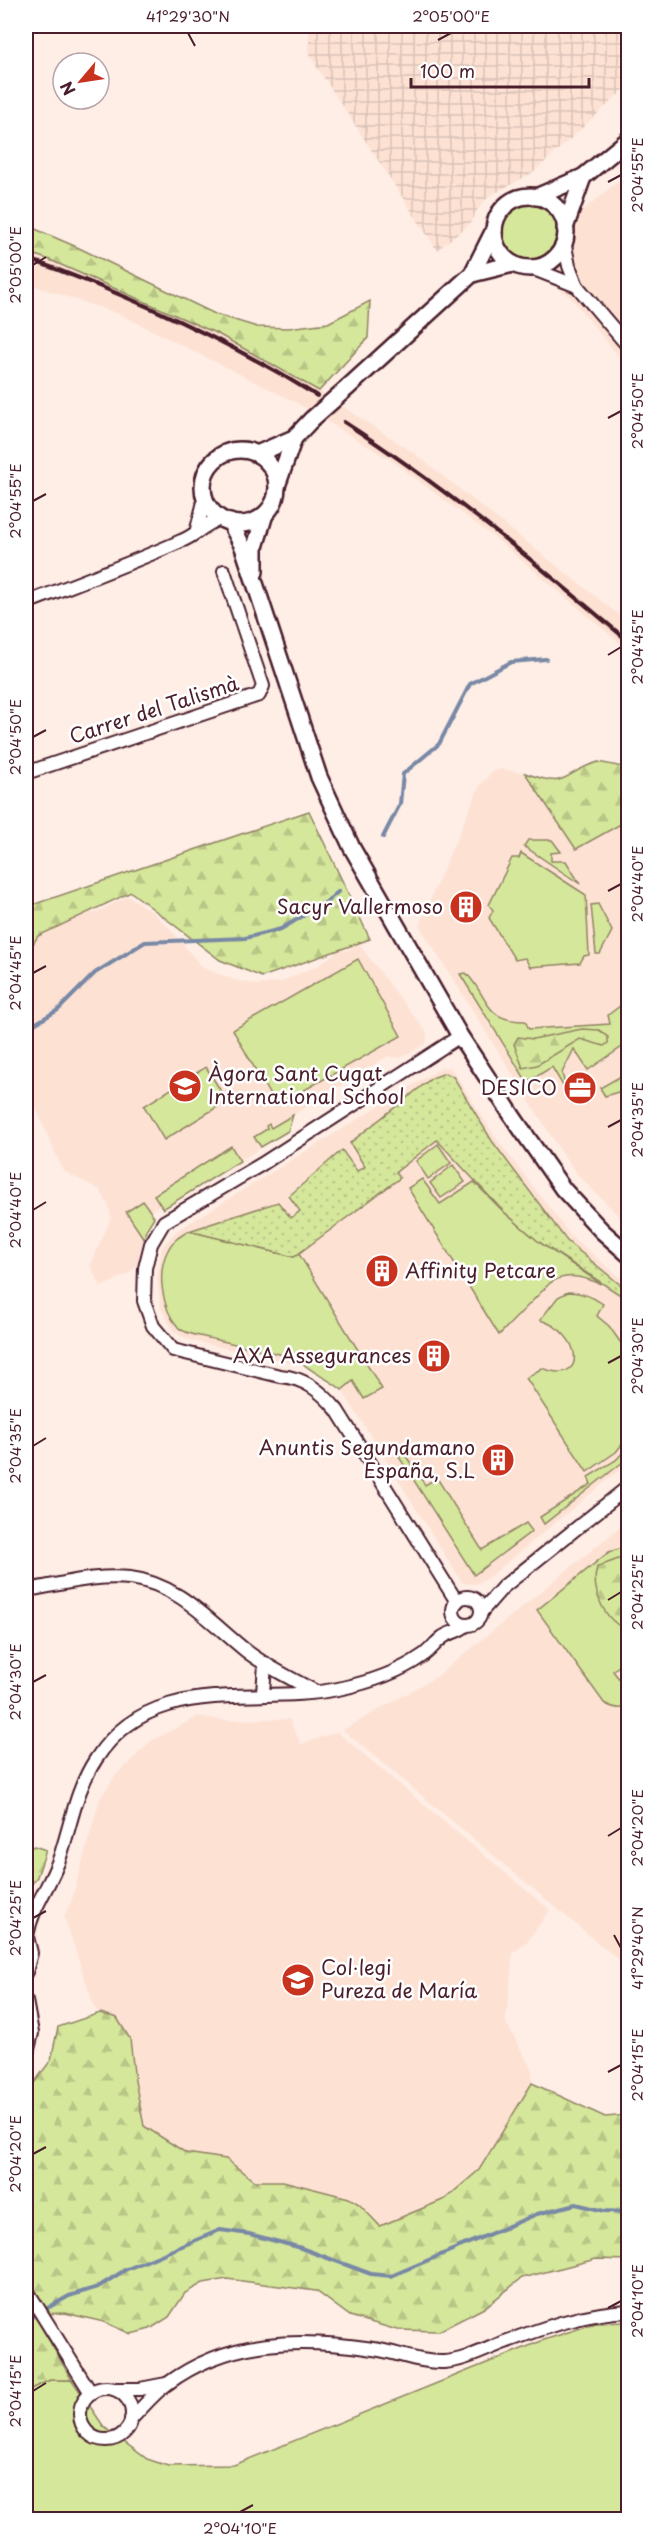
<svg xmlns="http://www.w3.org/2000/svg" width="654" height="2545" font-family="'Playpen Sans',sans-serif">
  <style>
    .built { fill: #fde2d4 }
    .industrial { fill: url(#industrial-grid) }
    .grass { fill: #d5e79b; stroke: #908363; stroke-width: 1.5 }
    .forest { fill: url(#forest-firs); stroke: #908363; stroke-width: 1.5 }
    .park { fill: url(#park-dots); stroke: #908363; stroke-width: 1.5 }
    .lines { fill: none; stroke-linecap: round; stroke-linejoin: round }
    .stream { stroke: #7988a5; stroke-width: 4 }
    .minor-casing { stroke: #4a1f2b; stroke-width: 16 }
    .tertiary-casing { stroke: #4a1f2b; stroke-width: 20 }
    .minor { stroke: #fff; stroke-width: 12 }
    .tertiary { stroke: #fff; stroke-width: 15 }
    .rail { stroke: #4a1f2b; stroke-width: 4 }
    .tertiary-bridge-casing { stroke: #4a1f2b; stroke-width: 20; stroke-linecap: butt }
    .tertiary-bridge { stroke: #fff; stroke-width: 15 }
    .ticks { fill: none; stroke: #4a1f2b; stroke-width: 2 }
    .labels { text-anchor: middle; stroke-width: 5; stroke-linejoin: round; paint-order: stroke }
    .street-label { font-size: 20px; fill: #4a1f2b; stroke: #fff }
    .poi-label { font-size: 20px; fill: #4a1f2b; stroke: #fff; text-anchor: end }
    .neatline { fill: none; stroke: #4a1f2b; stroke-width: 2 }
    .ticks-label { font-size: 15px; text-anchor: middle; fill: #4a1f2b }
  </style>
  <defs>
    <pattern id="industrial-grid" width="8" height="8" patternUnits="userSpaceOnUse" patternTransform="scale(1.5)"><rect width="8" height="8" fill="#fde2d4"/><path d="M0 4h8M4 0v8" fill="none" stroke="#dac1b6"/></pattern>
    <pattern id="forest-firs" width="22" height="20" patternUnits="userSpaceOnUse" patternTransform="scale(1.5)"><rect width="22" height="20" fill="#d5e79b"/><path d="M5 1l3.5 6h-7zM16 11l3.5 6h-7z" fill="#b8c686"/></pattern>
    <pattern id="park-dots" width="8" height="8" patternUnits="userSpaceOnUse" patternTransform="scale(1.5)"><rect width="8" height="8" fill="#d5e79b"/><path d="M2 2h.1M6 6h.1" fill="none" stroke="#b8c686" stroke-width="1.8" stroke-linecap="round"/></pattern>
  </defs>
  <rect width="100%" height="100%" fill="#feeee6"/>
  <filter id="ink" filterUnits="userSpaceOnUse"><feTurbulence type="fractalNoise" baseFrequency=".0167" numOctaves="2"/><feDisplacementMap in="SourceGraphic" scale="12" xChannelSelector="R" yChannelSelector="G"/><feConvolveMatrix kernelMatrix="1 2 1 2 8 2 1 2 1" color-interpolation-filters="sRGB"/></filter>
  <g filter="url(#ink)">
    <!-- built -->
    <g class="built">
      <path d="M628 173V368L570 297 543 277 562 261 574 218Z"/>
      <path d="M26 252 50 260 218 334 319 391 414 453 628 622V650L495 538 392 461 295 402 119 314 26 283Z"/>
      <path d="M500 769 525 773 576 849 628 820V1225L578 1175 558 1147 419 925 480 785 493 771Z"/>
      <path d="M128 896 153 912 171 930 203 968 235 980 258 985 280 982 319 965 340 949 346 951 358 943 427 1033 426 1044 400 1058 388 1056 293 1115 288 1131 163 1209 160 1205 150 1211 154 1217 146 1230 137 1265 128 1274 101 1287 90 1266 111 1218 108 1204 100 1190 63 1171 32 1099 31 1074 26 1066V955L38 936 88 898 93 914Z"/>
      <path d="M442 1067 451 1068 499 1142 571 1236 628 1284V1463L487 1579 475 1584 463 1583 456 1573 342 1390 329 1379 304 1366 193 1341 175 1333 161 1309 157 1278 162 1247 175 1232Z"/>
      <path d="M625 1523 628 1524V1968L343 1730 436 1677Z"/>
      <path d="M199 1716 221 1720 289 1719 301 1744 337 1732 550 1910 526 1943 513 1953 506 2022 532 2070V2083L479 2170 445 2199 380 2226 359 2204 283 2181H254L226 2159 186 2153 144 2126 135 2081 130 2039 117 2018 100 2013 94 2007 64 1916 72 1899 100 1798 115 1776 151 1741Z"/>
    </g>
    <!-- industrial -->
    <path class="industrial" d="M309 26H628V86L534 172 488 197 478 209 470 224 437 250 309 55Z"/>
    <!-- grass -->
    <g class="grass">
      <circle cx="529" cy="231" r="28"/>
      <path d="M528 840H552L561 852 551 853V861H566L580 884 524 846Z"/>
      <path d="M521 853 586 895 589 955 584 956 580 963 530 967 525 958 515 960 489 918 493 910 489 905 512 858H519Z"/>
      <path d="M598 904 612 931 600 954H596L591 905Z"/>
      <path d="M358 959 401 1036 276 1106 233 1030Z"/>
      <path d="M466 973C490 998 483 1021 525 1021L529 1029 610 1024 608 1015 628 1000V1043L588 1070 574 1049 562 1073 564 1081 571 1084 582 1101 573 1103 552 1067 527 1082 460 974Z"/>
      <path d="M206 1067 227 1101 164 1140 144 1106Z"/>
      <path d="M628 1072V1089L605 1096 600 1088Z"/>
      <path d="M293 1115 288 1131 261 1147 254 1137 267 1129 266 1126 269 1124 271 1128Z"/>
      <path d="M438 1144 451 1163 428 1179 416 1161Z"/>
      <path d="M231 1146 240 1161 163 1209 154 1195Z"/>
      <path d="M453 1165 465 1182 441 1198 430 1183Z"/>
      <path d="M422 1179 440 1204 474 1182 505 1213 539 1242 601 1284C583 1277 567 1272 550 1283L499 1335 408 1188Z"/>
      <path d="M143 1201 154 1217 146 1230 144 1239 126 1212Z"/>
      <path d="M189 1231 294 1257 299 1254 382 1389 364 1399 353 1381 342 1390C328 1378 309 1372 297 1358L195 1335C189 1333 182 1332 178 1327 162 1309 156 1272 168 1250 172 1241 180 1236 189 1231Z"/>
      <path d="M568 1292C582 1292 592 1296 603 1304L597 1316 609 1326 628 1353V1437L616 1452 587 1472 526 1378 542 1368C589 1387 582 1332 540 1320L558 1297Z"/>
      <path d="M628 1447V1458L544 1524 540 1517 591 1484 588 1477 616 1460Z"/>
      <path d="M404 1453 425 1485 437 1478 482 1550 526 1523 532 1531 474 1575 399 1457Z"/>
      <path d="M622 1548 628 1550V1658L613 1671 628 1690V1707C619 1710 612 1708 604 1703L537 1610 609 1552Z"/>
      <path d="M628 2322V2519L26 2520V2391L50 2380H72L104 2427 147 2459 168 2466 234 2465 544 2340 596 2323Z"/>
    </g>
    <!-- forest -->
    <g class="forest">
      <path d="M26 225 79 248 215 314 257 327 288 328 328 323 370 301 368 338 319 391 218 334 50 260 26 252Z"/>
      <path d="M598 762 628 768V820L576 849 525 773C572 790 558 774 598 762Z"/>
      <path d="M309 811 370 939 262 977 220 960 131 892 38 936 26 955V907Z"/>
      <path d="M582 1029 599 1030 608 1037V1043L604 1046 580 1039 537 1065 523 1068 514 1044 518 1037 533 1039Z"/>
      <path d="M621 1558 628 1567C625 1588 629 1608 628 1630 605 1622 590 1591 597 1567Z"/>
      <path d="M34 1846 46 1850 37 1877 26 1892V1850Z"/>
      <path d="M100 2013 117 2018 130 2039 135 2081 144 2126 186 2153 226 2159 254 2181H283L349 2198 359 2204 380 2226 445 2199 479 2170 532 2083 605 2117 628 2115V2260L596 2259 522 2278 484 2308 439 2331 397 2330 350 2316 316 2291 227 2279 203 2283 185 2293 169 2317 150 2329 131 2334 104 2322 65 2313 41 2314 36 2318 72 2380H50L26 2391V2094L51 2060 58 2027Z"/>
    </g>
    <!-- park -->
    <path class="park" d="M445 1073 453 1076 492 1141 567 1241 628 1291V1300L539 1242 503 1211 437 1140 396 1172 400 1178 294 1257 189 1231 278 1202 291 1218 300 1211 289 1196 342 1150 357 1171 365 1167 350 1143 432 1078Z"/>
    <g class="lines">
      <!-- stream -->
      <g class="stream">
        <path d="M383 837 400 804 403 774 439 744 470 684 511 662 546 659"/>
        <path d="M26 1029 58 1010 95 973 145 942 245 938 281 929 325 903 339 891"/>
        <path d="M26 2320 69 2296 98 2287 125 2270 220 2230 249 2234 298 2247 371 2274 391 2276 537 2214 576 2204 604 2211 628 2212"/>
      </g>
      <!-- minor casing -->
      <g class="minor-casing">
        <g id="minor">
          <path d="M564 241 569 266 577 286 628 346"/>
          <path d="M531 268 577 286"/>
          <path d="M197 529 205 498"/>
          <path d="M26 603C78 583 130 564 181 541 197 535 202 525 221 518"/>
          <path d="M26 773 259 695 263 686 224 571"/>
          <path d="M26 1590C60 1585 95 1574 130 1578 177 1583 210 1622 245 1650 266 1667 293 1679 316 1692"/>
          <circle cx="467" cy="1611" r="14"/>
          <path d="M457 1602 337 1410C321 1391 305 1378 280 1376L173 1350 153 1326 144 1301 145 1268 151 1244 164 1222 262 1164 460 1036"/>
          <path d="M481 1612 503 1587 628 1487"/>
          <path d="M263 1694 265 1663"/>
          <path d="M26 1933 31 1953 26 1972"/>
          <path d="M27 1936C32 1906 51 1885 60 1857 71 1824 76 1789 96 1759 152 1672 255 1706 338 1689 367 1683 398 1673 422 1656 430 1651 435 1643 443 1637 450 1632 459 1632 466 1625"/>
          <path d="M26 2001 32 2033 26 2057"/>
          <path d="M26 2289 91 2393"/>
          <circle cx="106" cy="2414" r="26"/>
          <path d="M115 2389H140L166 2384"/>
          <path d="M131 2419C143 2407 154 2393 167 2384 229 2338 300 2338 373 2349 397 2352 419 2363 444 2362 464 2361 486 2349 505 2342 546 2327 585 2313 628 2311"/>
        </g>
      </g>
      <!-- tertiary casing -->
      <g class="tertiary-casing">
        <g id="tertiary">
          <circle cx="530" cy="232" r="36"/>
          <path d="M536 197 583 177 628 140"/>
          <path d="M565 228 583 177"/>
          <path d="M472 274 513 264"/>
          <path d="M347 388 472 274 494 230"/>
          <circle cx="240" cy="487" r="37"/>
          <path d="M257 454 294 438 312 419"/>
          <path d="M277 486 294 438"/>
          <path d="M230 522 243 547 319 777 352 848 460 1036 515 1120 563 1189 602 1231 628 1254"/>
          <path d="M255 572V547L265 514"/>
        </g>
      </g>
      <!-- minor -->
      <use href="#minor" class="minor"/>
      <!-- tertiary -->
      <use href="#tertiary" class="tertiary"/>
      <!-- rail -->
      <g class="rail">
        <path d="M26 258C126 294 226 339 317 396"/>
        <path d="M344 422C445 487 537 564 628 641"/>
      </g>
      <!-- tertiary-bridge casing -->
      <g class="tertiary-bridge-casing">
        <path id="tertiary-bridge" d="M312 419 347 388"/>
      </g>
      <!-- tertiary-bridge -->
      <use href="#tertiary-bridge" class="tertiary-bridge"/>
    </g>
  </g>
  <!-- ticks -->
  <path class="ticks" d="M188 33 195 46M438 40 451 33M608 182 621 175M33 265 46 257M608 418 621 411M33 501 46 494M608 655 621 647M33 737 46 730M608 891 621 884M33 973 46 966M608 1127 621 1120M33 1210 46 1202M608 1363 621 1356M33 1446 46 1438M608 1600 621 1592M33 1682 46 1675M608 1836 621 1828M33 1918 46 1911M614 1935 621 1948M608 2072 621 2065M33 2154 46 2147M608 2308 621 2301M33 2391 46 2383M240 2512 253 2505"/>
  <!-- icons -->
  <defs>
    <g id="building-disc" transform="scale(1.725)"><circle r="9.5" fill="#c8321e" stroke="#fff"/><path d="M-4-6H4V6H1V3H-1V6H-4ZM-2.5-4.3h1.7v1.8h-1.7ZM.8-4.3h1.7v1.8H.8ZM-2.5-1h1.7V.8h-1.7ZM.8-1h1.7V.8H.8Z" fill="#fff"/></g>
    <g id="school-disc" transform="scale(1.725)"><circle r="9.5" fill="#c8321e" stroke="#fff"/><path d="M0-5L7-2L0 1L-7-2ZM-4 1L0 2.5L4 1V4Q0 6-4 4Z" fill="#fff"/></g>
    <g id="office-disc" transform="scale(1.725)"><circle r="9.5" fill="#c8321e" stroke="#fff"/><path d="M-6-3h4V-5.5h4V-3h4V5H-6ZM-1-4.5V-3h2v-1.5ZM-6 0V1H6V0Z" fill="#fff"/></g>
  </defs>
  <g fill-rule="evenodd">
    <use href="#building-disc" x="466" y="907"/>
    <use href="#school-disc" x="185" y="1086"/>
    <use href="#office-disc" x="580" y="1088"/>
    <use href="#building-disc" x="382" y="1271"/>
    <use href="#building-disc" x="434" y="1356"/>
    <use href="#building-disc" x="498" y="1460"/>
    <use href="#school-disc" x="298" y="1980"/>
  </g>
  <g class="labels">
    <!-- street labels -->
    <g class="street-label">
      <text transform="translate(154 710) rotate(-18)" y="7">Carrer del Talismà</text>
    </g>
    <!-- poi labels -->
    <g class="poi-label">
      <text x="443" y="914">Sacyr Vallermoso</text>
      <text x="208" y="1081" text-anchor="start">Àgora Sant Cugat<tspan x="208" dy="23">International School</tspan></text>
      <text x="557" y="1095">DESICO</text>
      <text x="405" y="1278" text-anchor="start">Affinity Petcare</text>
      <text x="411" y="1363">AXA Assegurances</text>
      <text x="475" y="1455">Anuntis Segundamano<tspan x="475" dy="23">España, S.L</tspan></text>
      <text x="321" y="1975" text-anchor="start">Col·legi<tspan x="321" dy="23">Pureza de María</tspan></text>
    </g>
  </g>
  <!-- margin -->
  <rect width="654" height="2545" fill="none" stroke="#fff" stroke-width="66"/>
  <!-- north arrow -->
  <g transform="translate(81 81) rotate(241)"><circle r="28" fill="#ffffff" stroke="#b7a5aa" stroke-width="1.5"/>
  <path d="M0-4.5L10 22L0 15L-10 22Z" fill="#c8321e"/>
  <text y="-9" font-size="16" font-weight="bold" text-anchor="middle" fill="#4a1f2b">N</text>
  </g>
  <!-- scale -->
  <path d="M411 78v9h178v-9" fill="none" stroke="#4a1f2b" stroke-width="3"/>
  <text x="420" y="78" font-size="18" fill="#4a1f2b" stroke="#ffffff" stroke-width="4.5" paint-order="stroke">100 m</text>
  <rect x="33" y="33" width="588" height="2479" class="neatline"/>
  <g class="ticks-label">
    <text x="188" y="22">41°29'30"N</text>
    <text x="451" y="22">2°05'00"E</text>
    <text transform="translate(638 175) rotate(-90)" y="5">2°04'55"E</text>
    <text transform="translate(16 265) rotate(-90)" y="5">2°05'00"E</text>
    <text transform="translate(638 411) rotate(-90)" y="5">2°04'50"E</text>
    <text transform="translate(16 501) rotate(-90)" y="5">2°04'55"E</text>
    <text transform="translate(638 647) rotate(-90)" y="5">2°04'45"E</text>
    <text transform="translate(16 737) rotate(-90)" y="5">2°04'50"E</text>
    <text transform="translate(638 884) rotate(-90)" y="5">2°04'40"E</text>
    <text transform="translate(16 973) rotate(-90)" y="5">2°04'45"E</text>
    <text transform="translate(638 1120) rotate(-90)" y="5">2°04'35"E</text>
    <text transform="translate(16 1210) rotate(-90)" y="5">2°04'40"E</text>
    <text transform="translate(638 1356) rotate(-90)" y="5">2°04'30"E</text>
    <text transform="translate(16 1446) rotate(-90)" y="5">2°04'35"E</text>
    <text transform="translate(638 1592) rotate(-90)" y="5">2°04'25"E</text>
    <text transform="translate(16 1682) rotate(-90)" y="5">2°04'30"E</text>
    <text transform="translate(638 1828) rotate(-90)" y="5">2°04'20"E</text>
    <text transform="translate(16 1918) rotate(-90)" y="5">2°04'25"E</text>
    <text transform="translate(638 1948) rotate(-90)" y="5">41°29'40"N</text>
    <text transform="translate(638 2065) rotate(-90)" y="5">2°04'15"E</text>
    <text transform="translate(16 2154) rotate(-90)" y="5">2°04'20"E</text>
    <text transform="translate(638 2301) rotate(-90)" y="5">2°04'10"E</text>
    <text transform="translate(16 2391) rotate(-90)" y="5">2°04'15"E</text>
    <text x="240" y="2534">2°04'10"E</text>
  </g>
</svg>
